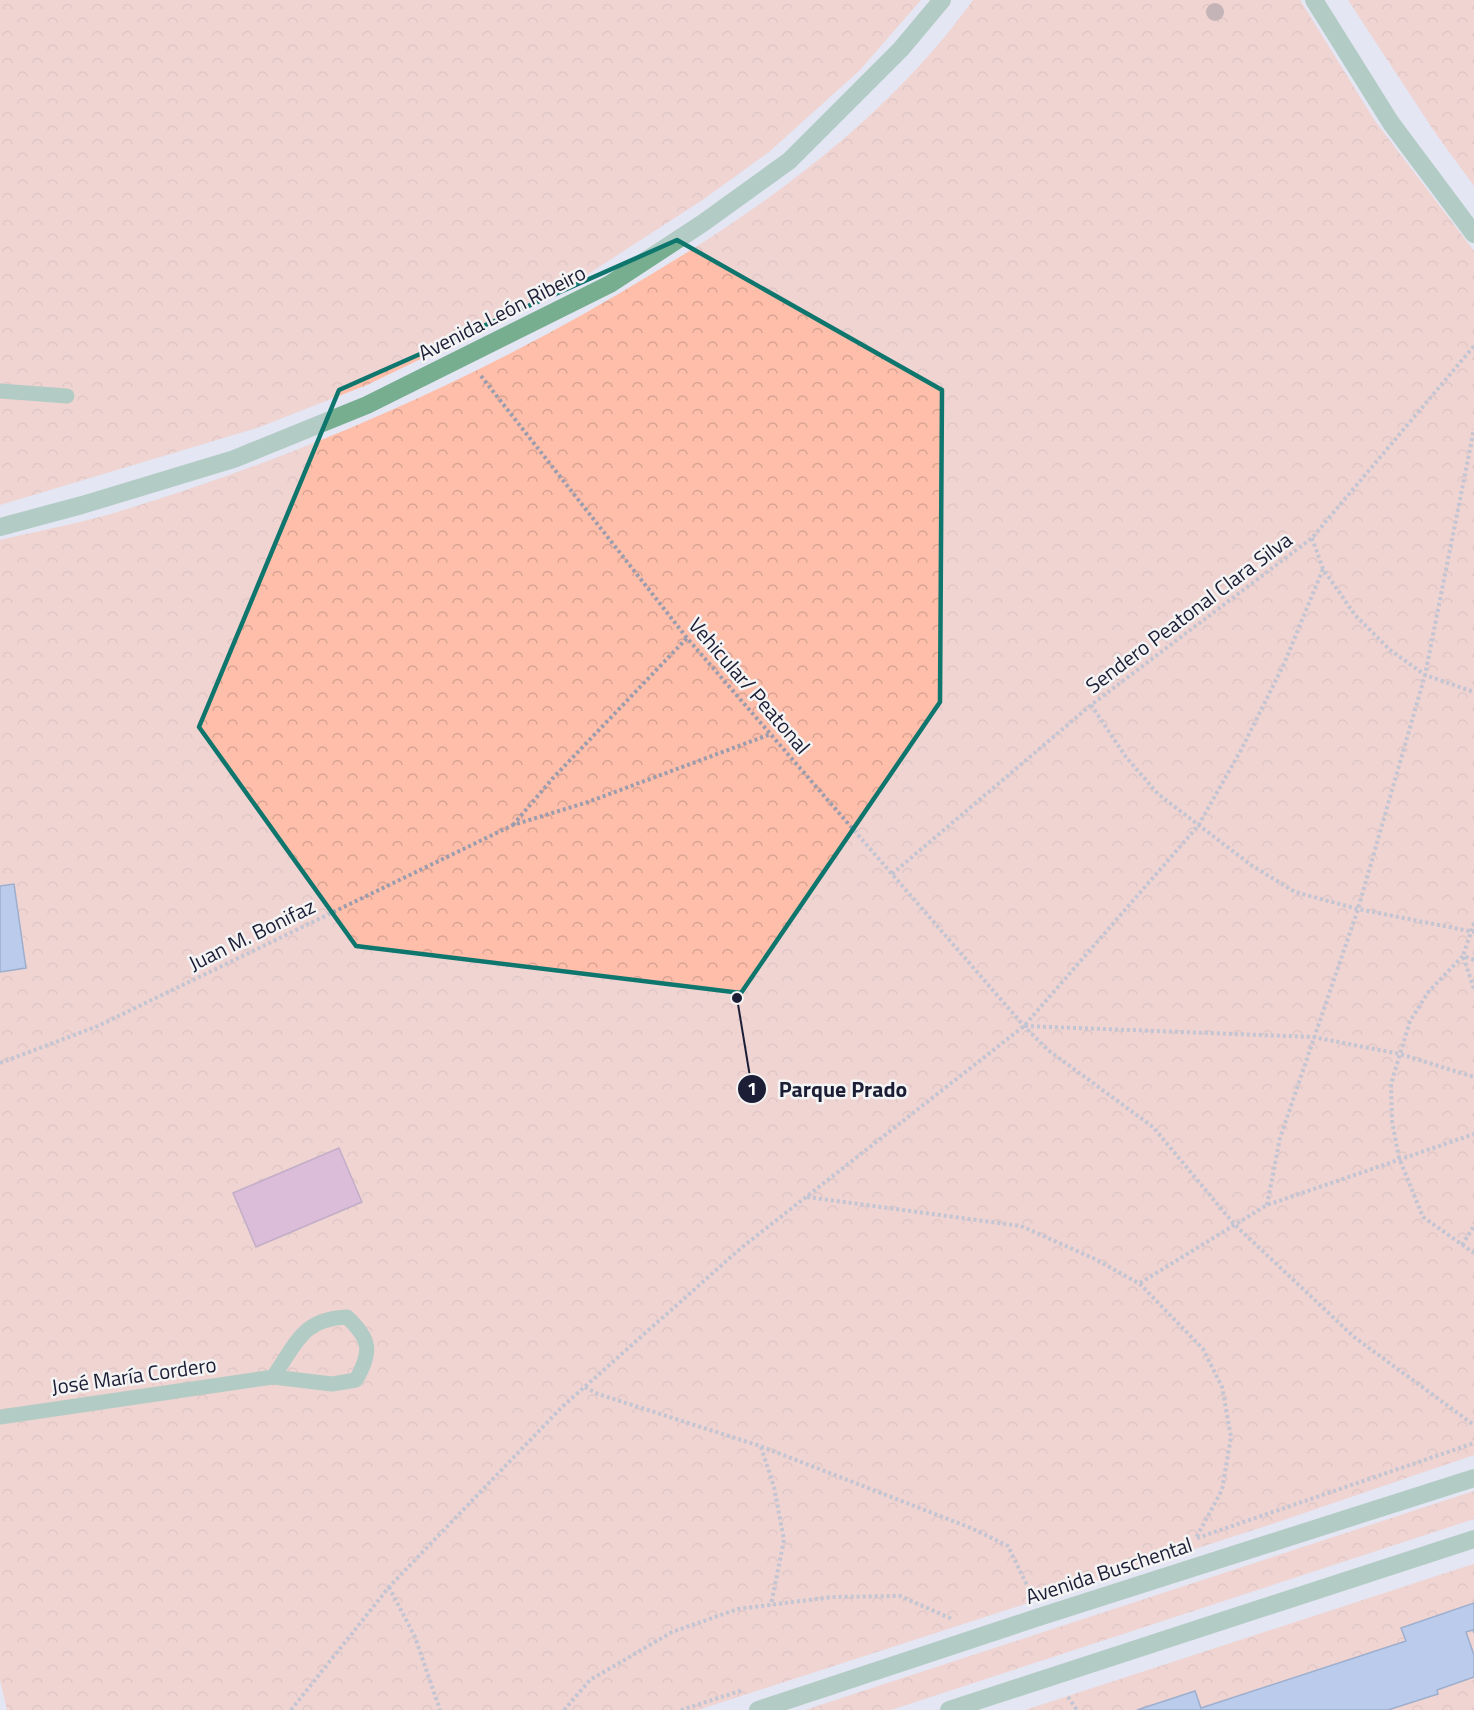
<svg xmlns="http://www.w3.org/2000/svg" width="1474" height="1710" font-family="'Titillium Web',sans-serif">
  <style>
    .park { fill: url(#park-crowns) }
    .water { fill: #d08abb; stroke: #9a6a93; stroke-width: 1.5 }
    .building { fill: #87ace5; stroke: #496ca0; stroke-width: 1.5 }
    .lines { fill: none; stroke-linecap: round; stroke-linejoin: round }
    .path { stroke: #9b9dae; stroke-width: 4; stroke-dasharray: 3 3; stroke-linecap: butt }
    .service { stroke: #77ae8f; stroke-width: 15 }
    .minor { stroke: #77ae8f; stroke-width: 18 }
    .tree { fill: #9e786f }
    .marked { fill: none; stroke: #0f766e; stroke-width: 4.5; stroke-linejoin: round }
    .labels { text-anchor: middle; stroke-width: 5; stroke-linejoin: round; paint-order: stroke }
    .street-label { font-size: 21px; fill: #1c1e36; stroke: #f4f4f4 }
    .leader { fill: none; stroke: #1c1e36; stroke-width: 2 }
    .callout-dot { fill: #1c1e36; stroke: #f4f4f4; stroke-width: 2 }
    .mark-label { font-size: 18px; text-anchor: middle; font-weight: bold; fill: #fff }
    .callout-label { font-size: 22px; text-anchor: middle; font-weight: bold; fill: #1c1e36; stroke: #f4f4f4; stroke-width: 5; stroke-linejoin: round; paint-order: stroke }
  </style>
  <defs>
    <pattern id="park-crowns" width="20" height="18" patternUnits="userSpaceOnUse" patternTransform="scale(1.5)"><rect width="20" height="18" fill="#febeaa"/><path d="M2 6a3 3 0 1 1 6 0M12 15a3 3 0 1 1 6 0" fill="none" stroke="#d9a393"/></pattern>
  </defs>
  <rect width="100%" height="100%" fill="#e4e6f3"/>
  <!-- park -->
  <g class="park">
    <path d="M0 0H921L860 70 769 152 704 199 565 289 367 385 257 428 0 505Z"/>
    <path d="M973 0H1300L1375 121 1474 251V1455L1272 1524 698 1710H7L0 1680V540C42 530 86 522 127 509 312 452 490 373 655 272 774 201 892 113 973 0Z"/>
    <path d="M1348 0H1474V186L1436 134Z"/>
    <path d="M1474 1491V1519L891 1710H805Z"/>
    <path d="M1474 1564V1710H1025L1464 1567Z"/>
  </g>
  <!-- water -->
  <path class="water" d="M339 1148 362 1202 256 1247 233 1193Z"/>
  <!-- building -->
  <g class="building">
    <path d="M14 884 26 968 0 972V886Z"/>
    <path d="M1474 1603V1633L1473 1630 1466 1632 1474 1655V1677L1437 1690 1438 1694 1388 1710H1137L1195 1691 1201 1708 1406 1641 1401 1628Z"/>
  </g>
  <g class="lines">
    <!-- path -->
    <g class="path">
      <path d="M481 376 687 638 1024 1026 1048 1050 1153 1127 1234 1224 1354 1337 1474 1425"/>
      <path d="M1312 538 1323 569 1355 615 1390 650 1425 675 1474 692"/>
      <path d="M1091 705 1126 757 1158 794 1251 865 1295 892 1358 909 1474 932"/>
      <path d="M513 825 553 778 687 638"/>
      <path d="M892 874 1091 705 1312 538 1474 346"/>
      <path d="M1474 923 1463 956 1474 989"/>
      <path d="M1474 960 1463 956 1429 991 1410 1021 1391 1084 1392 1121 1399 1158 1423 1217 1474 1253"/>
      <path d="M1025 1026 1313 1037 1400 1054 1474 1077"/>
      <path d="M0 1063 98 1026 513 825 588 802 771 734"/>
      <path d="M807 1197 1021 1226 1095 1259 1140 1284 1203 1349 1222 1387 1231 1437 1222 1490 1196 1538"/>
      <path d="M1267 1205 1280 1138 1358 909 1425 675 1474 429"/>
      <path d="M1462 1245 1474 1226"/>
      <path d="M1140 1283 1267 1205 1474 1134"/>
      <path d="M585 1387 598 1394 760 1446 971 1528 1008 1546 1031 1594"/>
      <path d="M761 1447 774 1487 784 1540 771 1605"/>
      <path d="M1197 1538 1474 1443"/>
      <path d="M389 1587 415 1637 440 1710"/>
      <path d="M1068 1697 1077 1710"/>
      <path d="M291 1710 389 1587 562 1407 741 1248 1024 1026 1198 826 1241 750 1284 664 1323 569"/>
      <path d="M564 1710 590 1680 672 1632 738 1609 832 1597 900 1596 952 1619"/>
      <path d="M681 1710 743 1690"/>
    </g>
    <!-- service -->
    <g class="service">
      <path d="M0 391 67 396"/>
      <path d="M0 1417 273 1377 332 1384 356 1380C372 1351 371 1340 347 1317 302 1319 297 1343 273 1377"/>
    </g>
    <!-- minor -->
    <g class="minor">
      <path d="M1314 0 1391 123 1474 234"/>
      <path d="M0 527 82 505 234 459 367 405 610 284 703 223 789 161 901 49 942 0"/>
      <path d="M758 1710 1039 1617 1474 1478"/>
      <path d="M949 1710 1474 1539"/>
    </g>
  </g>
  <!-- trees -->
  <circle class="tree" cx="1215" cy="12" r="9"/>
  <!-- marked area -->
  <path d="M0 0H1474V1710H0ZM677 240 942 390 940 702 741 993 356 946 199 727 339 390Z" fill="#e4e6f3" fill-opacity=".55" fill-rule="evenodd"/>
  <path class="marked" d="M677 240 942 390 940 702 741 993 356 946 199 727 339 390Z"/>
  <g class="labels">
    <!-- street labels -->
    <g class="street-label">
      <text transform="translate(502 313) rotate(-27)" y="7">Avenida León Ribeiro</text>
      <text transform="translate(1189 613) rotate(-37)" y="7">Sendero Peatonal Clara Silva</text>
      <text transform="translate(749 686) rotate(49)" y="7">Vehicular/ Peatonal</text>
      <text transform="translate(252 935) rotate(-26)" y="7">Juan M. Bonifaz</text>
      <text transform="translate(134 1376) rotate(-8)" y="7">José María Cordero</text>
      <text transform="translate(1109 1571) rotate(-18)" y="7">Avenida Buschental</text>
    </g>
  </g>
  <!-- callouts -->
  <path class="leader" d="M737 998L752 1089"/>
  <g class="callout-dot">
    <circle cx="737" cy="998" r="6"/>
    <circle cx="752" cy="1089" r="15"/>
  </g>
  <g class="mark-label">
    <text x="752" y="1095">1</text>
  </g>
  <g class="callout-label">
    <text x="843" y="1097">Parque Prado</text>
  </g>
</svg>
